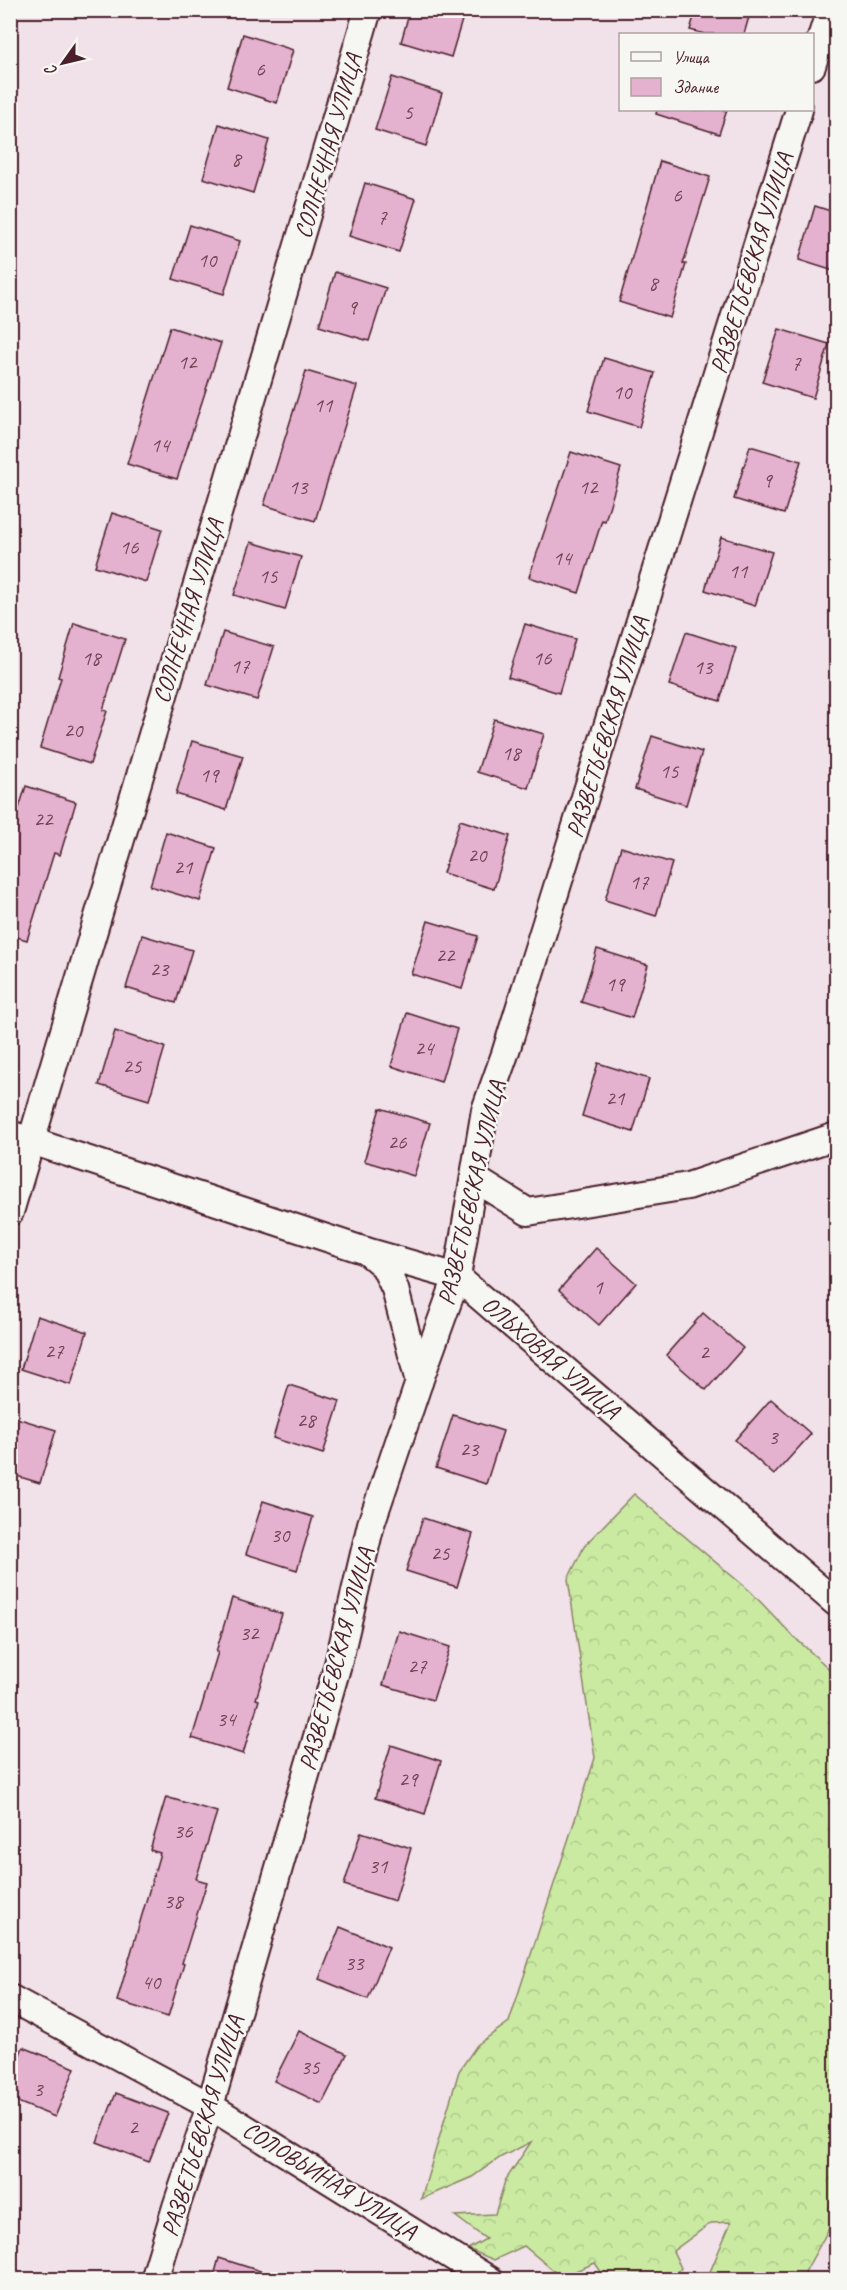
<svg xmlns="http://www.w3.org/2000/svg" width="847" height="2290" font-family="Caveat,sans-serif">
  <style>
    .forest { fill: url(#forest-crowns); stroke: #8a8466; stroke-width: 1.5 }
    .building { fill: #e4b1cf; stroke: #4a1f2b; stroke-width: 1.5 }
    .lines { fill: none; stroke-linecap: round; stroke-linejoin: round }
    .minor-casing { stroke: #4a1f2b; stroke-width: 30 }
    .minor { stroke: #f6f6f2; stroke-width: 26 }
    .labels { text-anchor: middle; stroke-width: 5; stroke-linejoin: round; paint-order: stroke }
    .number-label { font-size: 21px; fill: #704454 }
    .street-label { font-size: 24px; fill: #4a1f2b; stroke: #f6f6f2 }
  </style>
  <defs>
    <pattern id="forest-crowns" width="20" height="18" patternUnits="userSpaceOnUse" patternTransform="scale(1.5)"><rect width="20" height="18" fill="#caeaa2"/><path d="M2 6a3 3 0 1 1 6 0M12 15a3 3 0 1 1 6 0" fill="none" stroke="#afc88c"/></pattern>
  </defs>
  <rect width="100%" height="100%" fill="#f1e1e8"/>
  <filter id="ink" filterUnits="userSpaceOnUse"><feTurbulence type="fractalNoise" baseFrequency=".0167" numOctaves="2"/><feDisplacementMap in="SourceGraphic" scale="12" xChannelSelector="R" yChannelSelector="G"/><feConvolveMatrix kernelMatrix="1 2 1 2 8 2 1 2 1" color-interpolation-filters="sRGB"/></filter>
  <g filter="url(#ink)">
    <!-- forest -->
    <path class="forest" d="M634 1494 750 1591 793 1636 836 1675V2224L831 2225 805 2272 807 2279H707L731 2222 711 2223 673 2251 681 2268 673 2279H603L604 2276 595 2263 561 2277 524 2246 494 2260 468 2249 486 2239 455 2216 495 2214 505 2181 531 2142 501 2157 472 2177 421 2199 459 2071 477 2045 509 2022 595 1758 568 1579 585 1545Z"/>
    <!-- building -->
    <g class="building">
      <path d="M410 10H465L451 57 401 42Z"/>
      <path d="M696 10H751L744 34H705L690 30Z"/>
      <path d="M243 34 293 50 277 103 227 87Z"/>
      <path d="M392 77 442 93 426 146 375 130Z"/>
      <path d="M657 110H727L719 134 656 114Z"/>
      <path d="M219 124 269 140 253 193 203 178Z"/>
      <path d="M660 161 710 177 683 264H686L670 318 619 302Z"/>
      <path d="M365 183 416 199 399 252 349 236Z"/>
      <path d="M815 206 837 213V272L799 260Z"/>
      <path d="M190 225 240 241 224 294 173 279Z"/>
      <path d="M335 272 386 288 369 341 319 326Z"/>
      <path d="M170 327 221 343 177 479 127 464Z"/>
      <path d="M779 329 829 344 813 398 762 382Z"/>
      <path d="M604 358 655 373 639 427 588 411Z"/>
      <path d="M306 371 357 386 315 521 264 505Z"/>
      <path d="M750 446 801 461 784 514 734 499Z"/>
      <path d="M571 452 621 468 605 521 602 520 579 593 529 577Z"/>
      <path d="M112 513 162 529 146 582 95 566Z"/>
      <path d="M721 537 772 552 755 606 705 590Z"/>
      <path d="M251 542 301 557 285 610 234 595Z"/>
      <path d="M74 623 125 639 103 710 107 711 90 764 40 748 61 678 58 677Z"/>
      <path d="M525 624 575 639 559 693 508 677Z"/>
      <path d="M223 632 274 647 257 700 207 685Z"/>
      <path d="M686 632 736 648 720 701 669 685Z"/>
      <path d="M494 719 544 734 528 788 477 772Z"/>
      <path d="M652 736 702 752 686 805 635 789Z"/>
      <path d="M192 741 243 756 226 810 176 794Z"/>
      <path d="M26 786 76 802 60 855 54 853 27 940 10 935V836Z"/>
      <path d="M460 820 510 836 494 889 443 873Z"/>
      <path d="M166 832 216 848 200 901 150 886Z"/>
      <path d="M621 847 672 863 656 916 605 900Z"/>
      <path d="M428 921 478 936 462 989 411 974Z"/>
      <path d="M142 935 192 950 176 1003 126 988Z"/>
      <path d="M597 949 648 965 632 1018 581 1002Z"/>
      <path d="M407 1013 457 1029 441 1082 391 1066Z"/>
      <path d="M115 1031 165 1047 149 1100 99 1085Z"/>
      <path d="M598 1063 649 1079 633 1132 582 1116Z"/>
      <path d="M380 1108 430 1123 414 1176 364 1161Z"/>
      <path d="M596 1248 636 1283 599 1325 559 1290Z"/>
      <path d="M703 1313 743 1348 706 1390 666 1355Z"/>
      <path d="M37 1316 87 1332 71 1385 21 1369Z"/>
      <path d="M289 1385 340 1401 323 1454 273 1438Z"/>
      <path d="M771 1399 811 1434 774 1475 735 1440Z"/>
      <path d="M453 1415 503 1431 486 1484 436 1468Z"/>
      <path d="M10 1416 56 1430 40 1483 10 1474Z"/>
      <path d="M263 1501 313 1517 297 1570 246 1554Z"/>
      <path d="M423 1518 473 1534 457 1587 406 1571Z"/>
      <path d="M232 1598 282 1614 256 1699 259 1700 243 1754 192 1738 218 1652H216Z"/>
      <path d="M399 1631 450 1647 433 1700 383 1685Z"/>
      <path d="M391 1745 441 1761 425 1814 375 1798Z"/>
      <path d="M166 1797 217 1812 196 1879 207 1882 182 1963 184 1964 168 2017 117 2001 160 1853 150 1850Z"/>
      <path d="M361 1832 411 1848 395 1901 344 1885Z"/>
      <path d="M340 1927 389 1947 368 1999 319 1979Z"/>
      <path d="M299 2031 347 2054 322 2104 274 2081Z"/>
      <path d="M23 2047 75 2068 55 2117 10 2099V2079Z"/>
      <path d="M116 2093 168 2113 149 2162 97 2142Z"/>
      <path d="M219 2258 273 2275 272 2280H213Z"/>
    </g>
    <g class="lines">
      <!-- minor casing -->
      <g class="minor-casing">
        <g id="minor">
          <path d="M812 66 830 10"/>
          <path d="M10 1134 366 1251 457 1277 836 1603"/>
          <path d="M475 1179 528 1212 688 1186 836 1136"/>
          <path d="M10 1212 368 10"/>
          <path d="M366 1251 384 1266 395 1289 419 1382"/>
          <path d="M10 1998 210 2106 490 2280"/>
          <path d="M154 2280 176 2207 210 2106 338 1664 371 1524 419 1382 457 1277 485 1110 505 1054 799 110"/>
        </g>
      </g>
      <!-- minor -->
      <use href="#minor" class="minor"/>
    </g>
  </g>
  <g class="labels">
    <!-- number labels -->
    <g class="number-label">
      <text x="260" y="76">6</text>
      <text x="408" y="119">5</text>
      <text x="236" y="166">8</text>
      <text x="677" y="202">6</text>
      <text x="382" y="224">7</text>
      <text x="207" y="267">10</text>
      <text x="653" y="290">8</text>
      <text x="352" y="314">9</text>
      <text x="187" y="369">12</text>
      <text x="796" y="370">7</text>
      <text x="622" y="399">10</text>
      <text x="323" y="412">11</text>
      <text x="160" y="452">14</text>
      <text x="767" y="487">9</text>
      <text x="298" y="494">13</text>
      <text x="588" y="494">12</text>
      <text x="129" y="554">16</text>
      <text x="562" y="565">14</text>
      <text x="738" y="578">11</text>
      <text x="268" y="583">15</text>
      <text x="91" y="665">18</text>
      <text x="542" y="665">16</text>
      <text x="240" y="673">17</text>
      <text x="703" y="674">13</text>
      <text x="73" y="737">20</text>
      <text x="511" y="760">18</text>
      <text x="669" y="778">15</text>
      <text x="209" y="782">19</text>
      <text x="43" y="826">22</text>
      <text x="477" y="862">20</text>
      <text x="183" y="874">21</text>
      <text x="639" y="889">17</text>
      <text x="445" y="962">22</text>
      <text x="159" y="976">23</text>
      <text x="615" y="991">19</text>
      <text x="424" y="1055">24</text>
      <text x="132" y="1073">25</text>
      <text x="615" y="1105">21</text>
      <text x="397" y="1149">26</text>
      <text x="598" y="1294">1</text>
      <text x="54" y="1358">27</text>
      <text x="704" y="1359">2</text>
      <text x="306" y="1427">28</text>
      <text x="773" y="1444">3</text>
      <text x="469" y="1456">23</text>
      <text x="280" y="1542">30</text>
      <text x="440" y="1560">25</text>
      <text x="249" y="1640">32</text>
      <text x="417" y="1673">27</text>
      <text x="226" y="1726">34</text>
      <text x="408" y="1786">29</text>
      <text x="183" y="1838">36</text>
      <text x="378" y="1873">31</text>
      <text x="173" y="1908">38</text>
      <text x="354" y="1970">33</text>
      <text x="151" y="1989">40</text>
      <text x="310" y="2074">35</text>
      <text x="38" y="2096">3</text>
      <text x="133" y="2134">2</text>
    </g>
    <!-- street labels -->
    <g class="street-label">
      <text transform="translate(328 146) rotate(-74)" y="8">СОЛНЕЧНАЯ УЛИЦА</text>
      <text transform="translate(751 263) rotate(-73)" y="8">РАЗВЕТЬЕВСКАЯ УЛИЦА</text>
      <text transform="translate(188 611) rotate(-73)" y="8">СОЛНЕЧНАЯ УЛИЦА</text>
      <text transform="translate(607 727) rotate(-73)" y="8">РАЗВЕТЬЕВСКАЯ УЛИЦА</text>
      <text transform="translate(471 1193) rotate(-77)" y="8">РАЗВЕТЬЕВСКАЯ УЛИЦА</text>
      <text transform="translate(551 1357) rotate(41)" y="8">ОЛЬХОВАЯ УЛИЦА</text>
      <text transform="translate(336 1659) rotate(-75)" y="8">РАЗВЕТЬЕВСКАЯ УЛИЦА</text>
      <text transform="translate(202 2126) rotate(-73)" y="8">РАЗВЕТЬЕВСКАЯ УЛИЦА</text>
      <text transform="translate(330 2180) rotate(32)" y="8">СОЛОВЬИНАЯ УЛИЦА</text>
    </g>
  </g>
  <!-- margin -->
  <rect width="847" height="2290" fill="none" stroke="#f6f6f2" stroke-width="36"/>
  <rect x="18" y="18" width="811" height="2254" fill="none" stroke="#4a1f2b" stroke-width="2" filter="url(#ink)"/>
  <!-- legend -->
  <rect x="619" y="33" width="195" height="78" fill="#f6f6f2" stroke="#b1a0a2" stroke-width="1.5"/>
  <rect x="631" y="52" width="30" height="9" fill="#f6f6f2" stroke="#b1a0a2" stroke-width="1.5"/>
  <text x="673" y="63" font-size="18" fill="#4a1f2b">Улица</text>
  <rect x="631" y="78" width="30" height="18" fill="#e4b1cf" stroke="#b1a0a2" stroke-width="1.5"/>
  <text x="673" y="93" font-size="18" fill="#4a1f2b">Здание</text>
  <!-- north arrow -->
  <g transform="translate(63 63) rotate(236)" stroke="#f6f6f2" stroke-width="4.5" paint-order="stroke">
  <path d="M0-4.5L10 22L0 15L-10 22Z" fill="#4a1f2b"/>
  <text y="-9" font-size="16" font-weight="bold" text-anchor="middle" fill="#4a1f2b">С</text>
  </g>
</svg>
